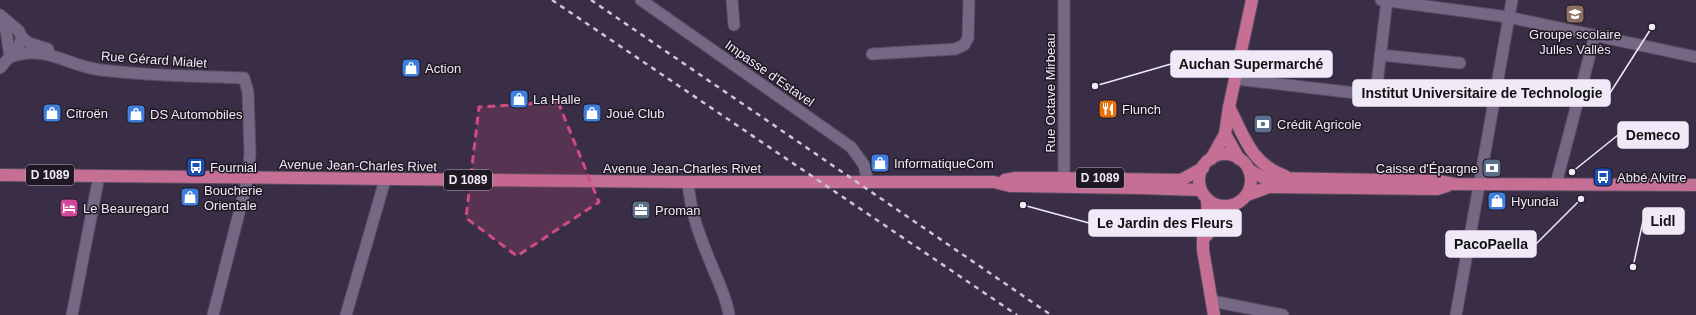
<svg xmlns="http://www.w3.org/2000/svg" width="1696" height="315" font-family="Helvetica,sans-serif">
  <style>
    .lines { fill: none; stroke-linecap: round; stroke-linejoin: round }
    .minor-casing { stroke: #574c61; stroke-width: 13 }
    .major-casing { stroke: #574c61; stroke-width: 14 }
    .minor { stroke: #766884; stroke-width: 11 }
    .major { stroke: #c46f93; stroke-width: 12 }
    .rail { stroke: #cec6d7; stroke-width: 2.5; stroke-dasharray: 5 5; stroke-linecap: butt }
    .marked { fill: #ce4c82; fill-opacity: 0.2; stroke: #ce4c82; stroke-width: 3; stroke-dasharray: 8 5; stroke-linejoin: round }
    .labels { text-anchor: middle; stroke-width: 3; stroke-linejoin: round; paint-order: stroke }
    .shield { fill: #1f1924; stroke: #b1abb8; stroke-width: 1 }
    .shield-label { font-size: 12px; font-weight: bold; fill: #f0e9f8 }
    .poi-label { font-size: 13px; fill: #f0e9f8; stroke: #1f1924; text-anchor: start }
    .street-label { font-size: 13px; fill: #f0e9f8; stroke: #1f1924 }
    .leader { fill: none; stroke: #f0e9f8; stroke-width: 1.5 }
    .callout-dot { fill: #f0e9f8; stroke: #1f1924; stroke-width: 1.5 }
    .callout { fill: #f0e9f8; stroke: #f0e9f8; stroke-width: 1.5 }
    .callout-label { font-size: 14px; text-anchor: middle; font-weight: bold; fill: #111 }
  </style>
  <rect width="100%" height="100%" fill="#3a2e46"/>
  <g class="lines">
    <!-- minor casing -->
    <g class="minor-casing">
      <g id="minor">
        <path d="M641 0 851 147 864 165 868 182"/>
        <path d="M732 0 734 25"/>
        <path d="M1381 0 1508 17 1696 57"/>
        <path d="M0 15 19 31 22 38 18 47 0 68"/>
        <path d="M0 15 6 30 10 57"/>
        <path d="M22 38 29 43 48 49"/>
        <path d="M872 54 955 49 964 45 968 38 969 0"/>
        <path d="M1380 55 1460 63"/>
        <path d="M10 57C48 44 66 66 101 70 148 76 197 76 244 78L248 92 250 153 248 178 213 315"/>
        <path d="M1235 79 1364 94 1370 92 1377 84 1387 0"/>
        <path d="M688 182C691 217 701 239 714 271 720 285 727 300 729 315"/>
        <path d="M1556 184 1595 35"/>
        <path d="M1064 187V0"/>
        <path d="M1212 301 1283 315"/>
        <path d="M72 315 99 176"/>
        <path d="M346 315 385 180"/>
        <path d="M1456 315 1512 0"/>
      </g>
    </g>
    <!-- major casing -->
    <g class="major-casing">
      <g id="major">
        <path d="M1229 107C1244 136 1251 164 1285 176"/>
        <path d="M1225 134 1239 159"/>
        <circle cx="1225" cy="180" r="26"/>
        <path d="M1211 159 1225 134 1229 107 1252 0"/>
        <path d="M1249 170 1262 177 1269 178 1438 181 1454 184 1696 185"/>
        <path d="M0 175 688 182H994L1010 186 1139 188 1201 190"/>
        <path d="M1005 180 1016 178H1051L1181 180 1203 168"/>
        <path d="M1247 195 1269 187 1437 189 1447 186"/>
        <path d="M1207 199 1208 216 1203 236V250L1214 315"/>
        <path d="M1206 236 1225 212 1232 205"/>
      </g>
    </g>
    <!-- minor -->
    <use href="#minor" class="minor"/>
    <!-- major -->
    <use href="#major" class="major"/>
    <!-- rail -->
    <g class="rail">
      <path d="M552 0 1017 315"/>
      <path d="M591 0 1051 315"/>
    </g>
  </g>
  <!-- marked area -->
  <path class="marked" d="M558 102 599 202 517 256 466 218 479 107Z"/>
  <!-- icons -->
  <defs>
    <g id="school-square" transform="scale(1)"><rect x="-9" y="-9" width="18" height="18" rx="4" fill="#8d6e63" stroke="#1f1924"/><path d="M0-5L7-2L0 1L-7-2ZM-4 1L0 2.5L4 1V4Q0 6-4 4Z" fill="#fff"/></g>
    <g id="shop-square" transform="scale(1)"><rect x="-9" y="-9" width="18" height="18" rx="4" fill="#3f7fe0" stroke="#1f1924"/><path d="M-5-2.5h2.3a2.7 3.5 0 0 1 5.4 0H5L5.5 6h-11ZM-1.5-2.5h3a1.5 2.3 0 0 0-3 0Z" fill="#fff"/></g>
    <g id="restaurant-square" transform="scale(1)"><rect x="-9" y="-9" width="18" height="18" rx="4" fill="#e8710a" stroke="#1f1924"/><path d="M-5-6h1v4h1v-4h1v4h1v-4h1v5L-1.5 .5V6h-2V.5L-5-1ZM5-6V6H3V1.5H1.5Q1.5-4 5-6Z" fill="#fff"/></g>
    <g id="bank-square" transform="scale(1)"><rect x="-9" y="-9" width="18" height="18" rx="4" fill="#5c6f8a" stroke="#1f1924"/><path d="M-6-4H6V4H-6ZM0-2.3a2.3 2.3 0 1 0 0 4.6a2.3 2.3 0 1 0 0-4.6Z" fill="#fff"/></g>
    <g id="bus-square" transform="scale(1)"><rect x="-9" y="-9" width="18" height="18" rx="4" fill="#1a4fb4" stroke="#1f1924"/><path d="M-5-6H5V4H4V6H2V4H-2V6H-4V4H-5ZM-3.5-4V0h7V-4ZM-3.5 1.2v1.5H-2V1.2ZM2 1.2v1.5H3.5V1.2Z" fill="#fff"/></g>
    <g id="hotel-square" transform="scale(1)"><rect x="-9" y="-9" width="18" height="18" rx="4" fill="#d1479c" stroke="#1f1924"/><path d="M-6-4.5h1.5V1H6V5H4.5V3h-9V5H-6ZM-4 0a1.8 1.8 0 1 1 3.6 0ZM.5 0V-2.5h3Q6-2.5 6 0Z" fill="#fff"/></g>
    <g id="office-square" transform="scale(1)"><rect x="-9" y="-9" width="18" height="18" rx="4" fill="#5c6f8a" stroke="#1f1924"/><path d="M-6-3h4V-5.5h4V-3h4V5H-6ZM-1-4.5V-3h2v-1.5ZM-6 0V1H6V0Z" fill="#fff"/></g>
  </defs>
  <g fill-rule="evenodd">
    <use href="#school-square" x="1575" y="14"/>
    <use href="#shop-square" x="411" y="68"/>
    <use href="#shop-square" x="519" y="99"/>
    <use href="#restaurant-square" x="1108" y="109"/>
    <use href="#shop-square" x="52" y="113"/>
    <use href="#shop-square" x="592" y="113"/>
    <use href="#shop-square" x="136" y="114"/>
    <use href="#bank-square" x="1263" y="124"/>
    <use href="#shop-square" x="880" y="163"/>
    <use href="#bus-square" x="196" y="167"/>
    <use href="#bank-square" x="1492" y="168"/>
    <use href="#bus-square" x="1603" y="177"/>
    <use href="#shop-square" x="190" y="197"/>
    <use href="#shop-square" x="1497" y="201"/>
    <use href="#hotel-square" x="69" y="208"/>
    <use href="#office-square" x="641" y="210"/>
  </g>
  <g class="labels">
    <!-- shield labels -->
    <g class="shield">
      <rect x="26" y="165" width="48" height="20" rx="3"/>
      <rect x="1076" y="168" width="48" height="20" rx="3"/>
      <rect x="444" y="170" width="48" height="20" rx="3"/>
    </g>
    <g class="shield-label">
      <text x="50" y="179">D 1089</text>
      <text x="1100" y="182">D 1089</text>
      <text x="468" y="184">D 1089</text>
    </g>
    <!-- poi labels -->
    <g class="poi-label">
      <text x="1575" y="39" text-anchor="middle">Groupe scolaire<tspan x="1575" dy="15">Julles Vallès</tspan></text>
      <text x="425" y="73">Action</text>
      <text x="533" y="104">La Halle</text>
      <text x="1122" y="114">Flunch</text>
      <text x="66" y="118">Citroën</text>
      <text x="606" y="118">Joué Club</text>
      <text x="150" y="119">DS Automobiles</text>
      <text x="1277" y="129">Crédit Agricole</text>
      <text x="894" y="168">InformatiqueCom</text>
      <text x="210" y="172">Fournial</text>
      <text x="1478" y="173" text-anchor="end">Caisse d'Épargne</text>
      <text x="1617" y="182">Abbé Alvitre</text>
      <text x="204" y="195">Boucherie<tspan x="204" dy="15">Orientale</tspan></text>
      <text x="1511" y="206">Hyundai</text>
      <text x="83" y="213">Le Beauregard</text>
      <text x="655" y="215">Proman</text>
    </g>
    <!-- street labels -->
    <g class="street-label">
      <text transform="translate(154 59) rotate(4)" y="5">Rue Gérard Mialet</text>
      <text transform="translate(770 73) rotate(35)" y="5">Impasse d'Estavel</text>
      <text transform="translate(1050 93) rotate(-90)" y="5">Rue Octave Mirbeau</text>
      <text transform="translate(358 165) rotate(1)" y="5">Avenue Jean-Charles Rivet</text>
      <text x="682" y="173">Avenue Jean-Charles Rivet</text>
    </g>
  </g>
  <!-- callouts -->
  <path class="leader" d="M1095 86L1171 64M1652 27L1610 93M1572 172L1618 135M1633 267L1643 221M1023 205L1089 223M1581 199L1536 244"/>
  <g class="callout-dot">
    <circle cx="1095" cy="86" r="4"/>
    <circle cx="1652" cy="27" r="4"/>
    <circle cx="1572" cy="172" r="4"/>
    <circle cx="1633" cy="267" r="4"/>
    <circle cx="1023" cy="205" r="4"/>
    <circle cx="1581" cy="199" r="4"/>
  </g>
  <g class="callout">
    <rect x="1171" y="51" width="161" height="26" rx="4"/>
    <rect x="1353" y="80" width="257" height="26" rx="4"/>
    <rect x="1618" y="122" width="70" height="26" rx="4"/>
    <rect x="1643" y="208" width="41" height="26" rx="4"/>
    <rect x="1089" y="210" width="152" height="26" rx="4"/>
    <rect x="1446" y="231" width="90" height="26" rx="4"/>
  </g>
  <g class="callout-label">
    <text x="1251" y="69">Auchan Supermarché</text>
    <text x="1482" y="98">Institut Universitaire de Technologie</text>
    <text x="1653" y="140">Demeco</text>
    <text x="1663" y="226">Lidl</text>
    <text x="1165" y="228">Le Jardin des Fleurs</text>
    <text x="1491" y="249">PacoPaella</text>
  </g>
</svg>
